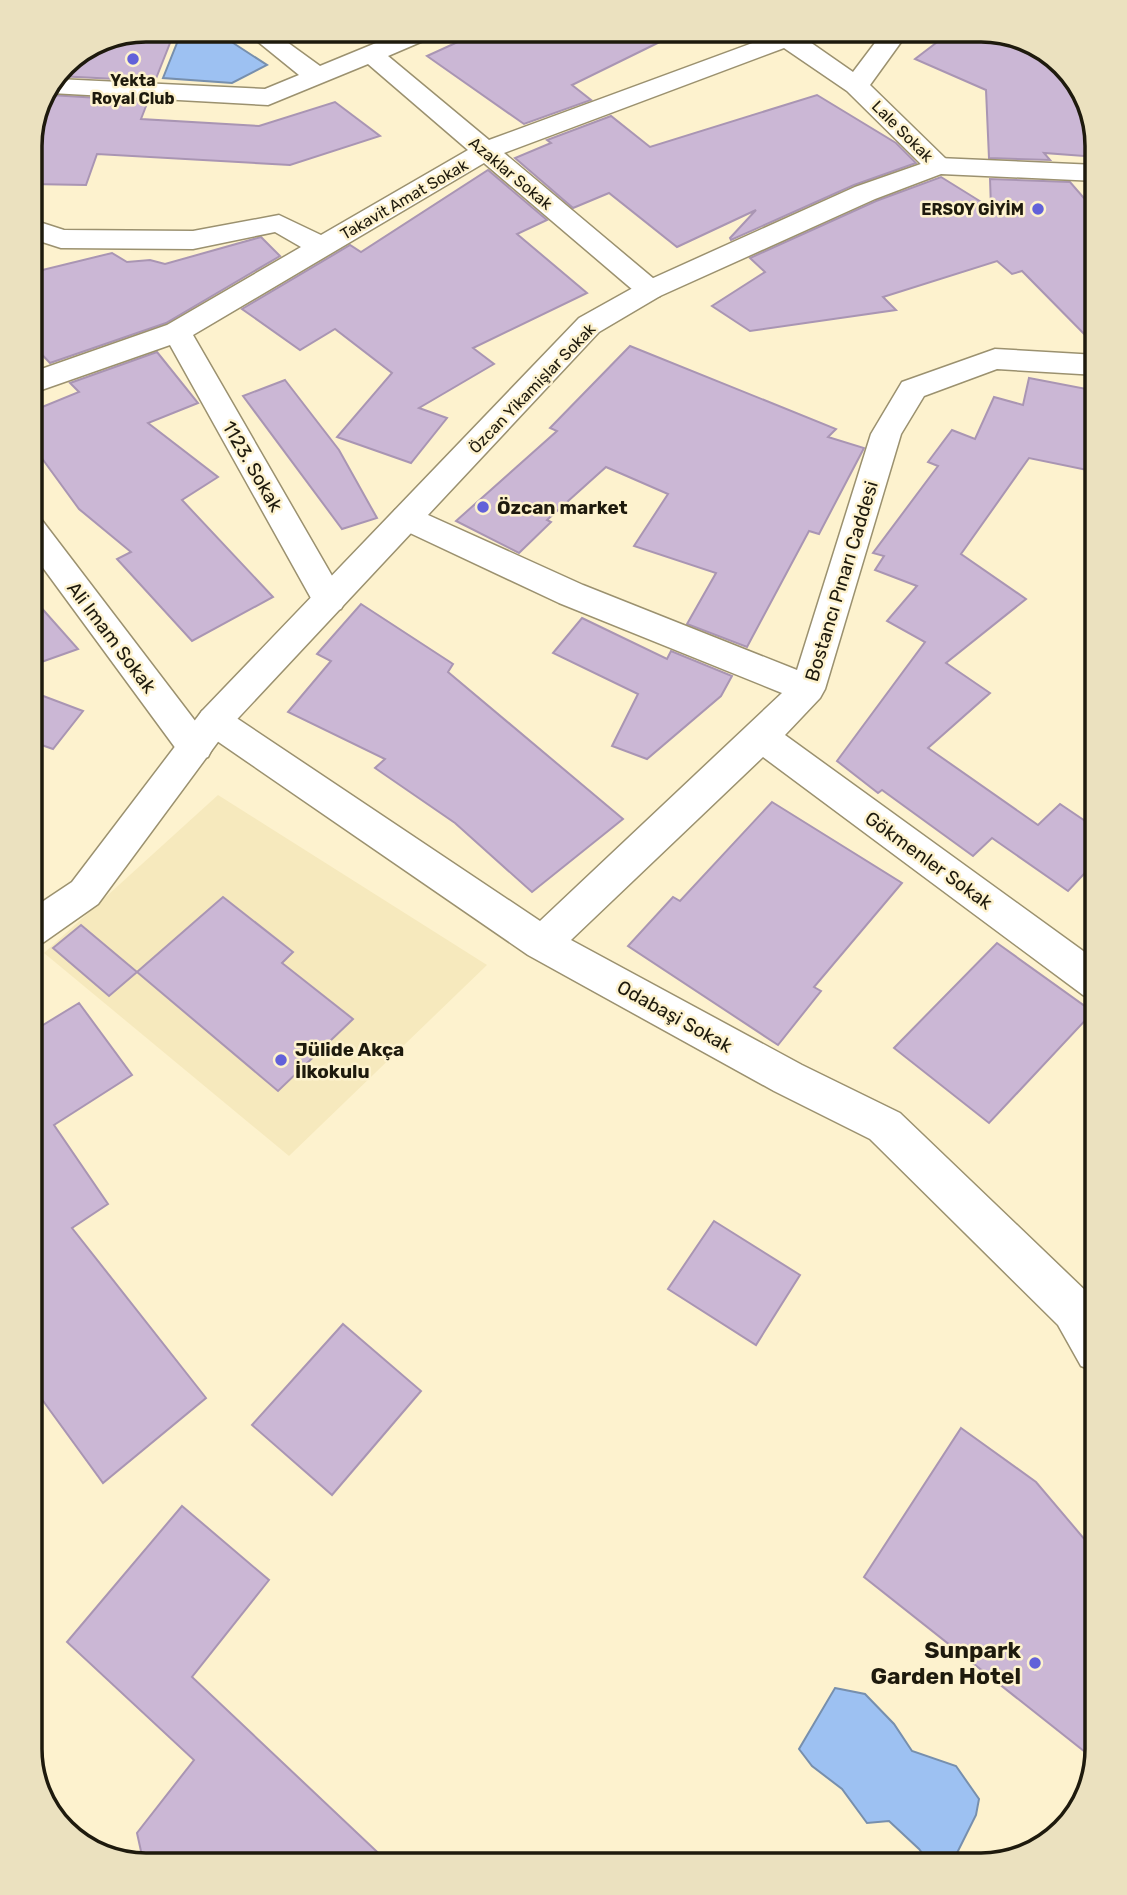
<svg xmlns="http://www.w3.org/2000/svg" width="1127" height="1895" font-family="Rubik,sans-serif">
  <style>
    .built { fill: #f6e9bd }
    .water { fill: #9dc1f2; stroke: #778fad; stroke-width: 2 }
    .building { fill: #cbb7d5; stroke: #a995b3; stroke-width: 2 }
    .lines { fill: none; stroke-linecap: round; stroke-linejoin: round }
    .street-casing { stroke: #9b916f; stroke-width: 3 }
    .secondary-casing { stroke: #9b916f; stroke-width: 3 }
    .street { fill: #fff; fill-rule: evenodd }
    .secondary { fill: #fff; fill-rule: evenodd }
    .poi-dot { fill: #6261d9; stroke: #fdf2ce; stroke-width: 2.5 }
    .labels { text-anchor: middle; stroke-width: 5; stroke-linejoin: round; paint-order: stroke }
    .far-poi-label { font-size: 16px; font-weight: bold; fill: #1e1a0d; stroke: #fdf2ce }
    .far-street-label { font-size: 16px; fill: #1e1a0d; stroke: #fdf2ce }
    .street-label { font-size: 19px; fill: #1e1a0d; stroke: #fdf2ce }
    .poi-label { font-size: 19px; font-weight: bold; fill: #1e1a0d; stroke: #fdf2ce; text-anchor: start }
    .near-poi-label { font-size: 23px; font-weight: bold; fill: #1e1a0d; stroke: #fdf2ce; text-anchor: end }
    .rim { fill: none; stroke: #1e1a0d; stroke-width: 3.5 }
  </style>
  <rect width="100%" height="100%" fill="#fdf2ce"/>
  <!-- built -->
  <path class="built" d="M218 795 487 965 289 1156 44 953Z"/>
  <!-- water -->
  <g class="water">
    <path d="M224 37 267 65 232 83 163 78 179 38Z"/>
    <path d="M835 1688 865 1694 894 1724 912 1751 956 1766 979 1799 976 1815 951 1865H931L919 1849 889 1821 867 1823 842 1789 812 1766 799 1749Z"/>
  </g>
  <!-- building -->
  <g class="building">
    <path d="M953 30H989L1049 54 1085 95 1097 157 1044 153 1050 160 989 158 986 90 915 59Z"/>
    <path d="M678 33 572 85 591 100 524 124 427 56 473 35Z"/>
    <path d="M102 38H172L155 81 58 76 64 64Z"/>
    <path d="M50 95 148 101 141 119 259 126 335 102 380 136 290 165 97 154 86 185 30 184V139Z"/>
    <path d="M817 95 896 143 916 163 854 185 731 240 730 238 756 210 677 247 609 193 573 208 515 158 551 143 547 140 611 116 650 147Z"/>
    <path d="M488 170 547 220 517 234 587 293 473 348 494 364 419 408 447 418 411 463 337 437 392 373 335 329 300 350 242 309 350 245 361 252Z"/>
    <path d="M941 177 991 208 990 179 1070 182 1097 213V347L1022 271 1012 274 997 261 883 297 896 310 750 331 712 306 765 272 750 258 876 201Z"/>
    <path d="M261 237 280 256 166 323 50 363 30 342V273L112 253 127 262 150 260 165 264Z"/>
    <path d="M630 346 836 429 828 437 864 448 819 534 809 531 747 647 687 624 716 573 634 546 668 494 606 467 547 520 551 522 519 553 456 521 557 431 550 428Z"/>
    <path d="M157 352 198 403 148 423 218 477 182 500 273 597 192 641 117 559 131 552 79 509 30 442V412L79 392 70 383Z"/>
    <path d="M1029 378 1097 391V472L1029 458 961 554 1026 599 946 663 990 693 928 748 1038 825 1060 804 1097 829V860L1068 891 992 838 973 856 882 790 878 793 837 761 925 642 887 621 917 586 875 570 884 556 873 553 938 466 928 462 952 430 975 439 994 397 1023 405Z"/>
    <path d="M285 380 339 450 377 518 342 529 243 396Z"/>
    <path d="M30 595 78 649 30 666Z"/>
    <path d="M361 604 453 664 448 672 623 819 532 892 455 823 375 768 385 759 288 712 331 661 317 654Z"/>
    <path d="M582 618 667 659 671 651 732 676 721 696 647 759 612 746 638 694 553 653Z"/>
    <path d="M30 691 83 711 53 749 30 741Z"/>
    <path d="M772 802 902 883 814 987 821 991 778 1045 628 946 673 897 680 901Z"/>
    <path d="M223 897 293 952 282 963 353 1019 278 1091 137 972Z"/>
    <path d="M81 925 137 972 109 996 53 948Z"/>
    <path d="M997 943 1093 1012 989 1123 894 1048Z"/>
    <path d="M79 1003 132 1075 54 1125 108 1204 72 1228 206 1398 103 1483 30 1383V1033Z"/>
    <path d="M714 1221 800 1275 756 1345 668 1289Z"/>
    <path d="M343 1324 421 1391 332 1495 252 1425Z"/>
    <path d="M961 1428 1036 1482 1097 1554V1749L1094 1759 864 1577Z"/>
    <path d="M182 1506 269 1580 192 1677 391 1865H144L137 1833 194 1760 67 1642Z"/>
  </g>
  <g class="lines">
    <!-- street casing -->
    <g class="street-casing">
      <g id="street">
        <path d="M884 31H909L870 85 947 160 951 166 947 172 938 174 929 172 847 91 784 48 504 153 660 284 664 290 660 296 650 299 640 296 484 163 193 335 346 600 341 609 329 612 317 609 170 345 30 394V373L167 325 301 247 275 232 193 249 61 248 30 238V219L64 230 193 231 279 215 321 235 468 150 368 64 268 105 51 93 57 79 265 89 299 75 252 37H280L320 66 393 36 426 35 423 41 388 56 489 140 769 37 766 32 797 33 853 72Z"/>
        <path d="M995 349 1097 355V375L997 369 924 396 901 434 825 689 820 698 785 735 1097 961V1000L1083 995 763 757 571 940 802 1065 900 1113 1090 1295 1097 1308V1372L1081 1366 1058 1325 870 1139 774 1091 528 955 204 732 213 747 208 757 195 761 182 757 30 550V515L41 519 199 726 196 721 202 711 214 707 226 711 540 921 782 693 559 603 395 526 390 518 395 510 406 507 417 510 583 585 797 670 871 434 902 382Z"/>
      </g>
    </g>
    <!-- secondary casing -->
    <g class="secondary-casing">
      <path id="secondary" d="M938 158 1097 165V181L941 174 875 199 660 296 599 332 226 731 98 904 44 942 30 946V910L72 882 202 711 579 318 640 284 855 187Z"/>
    </g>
    <!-- street -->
    <use href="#street" class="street"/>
    <!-- secondary -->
    <use href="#secondary" class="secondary"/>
  </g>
  <!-- markers -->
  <g class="poi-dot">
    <circle cx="133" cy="59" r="7"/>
    <circle cx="1038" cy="209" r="7"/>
    <circle cx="483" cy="507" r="7"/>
    <circle cx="281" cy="1060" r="7"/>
    <circle cx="1035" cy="1663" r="7"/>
  </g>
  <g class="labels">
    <!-- far-poi labels -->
    <g class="far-poi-label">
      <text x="133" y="86">Yekta<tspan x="133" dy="18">Royal Club</tspan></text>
      <text x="1024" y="215" text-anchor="end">ERSOY GİYİM</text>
    </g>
    <!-- far-street labels -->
    <g class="far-street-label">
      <text transform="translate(903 131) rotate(45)" y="6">Lale Sokak</text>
      <text transform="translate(511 173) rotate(40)" y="6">Azaklar Sokak</text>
      <text transform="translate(404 199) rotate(-30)" y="6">Takavit Amat Sokak</text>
      <text transform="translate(532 388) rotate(-46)" y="6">Özcan Yikamişlar Sokak</text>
    </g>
    <!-- street labels -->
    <g class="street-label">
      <text transform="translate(253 466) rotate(60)" y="7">1123. Sokak</text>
      <text transform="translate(841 581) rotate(-73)" y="7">Bostancı Pınarı Caddesi</text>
      <text transform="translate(112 637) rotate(53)" y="7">Ali Imam Sokak</text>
      <text transform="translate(929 860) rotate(36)" y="7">Gökmenler Sokak</text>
      <text transform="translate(675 1016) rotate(29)" y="7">Odabaşi Sokak</text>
    </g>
    <!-- poi labels -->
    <g class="poi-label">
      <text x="497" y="514">Özcan market</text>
      <text x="295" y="1056">Jülide Akça<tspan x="295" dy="22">İlkokulu</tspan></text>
    </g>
    <!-- near-poi labels -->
    <g class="near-poi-label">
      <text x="1021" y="1658">Sunpark<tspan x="1021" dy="26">Garden Hotel</tspan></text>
    </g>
  </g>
  <!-- crop -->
  <path d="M0 0H1127V1895H0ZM146 42H981A104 104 0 0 1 1085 146V1749A104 104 0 0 1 981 1853H146A104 104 0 0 1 42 1749V146A104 104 0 0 1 146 42Z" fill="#ebe1bf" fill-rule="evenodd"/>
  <path class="rim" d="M146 42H981A104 104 0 0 1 1085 146V1749A104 104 0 0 1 981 1853H146A104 104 0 0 1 42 1749V146A104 104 0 0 1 146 42Z"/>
</svg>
